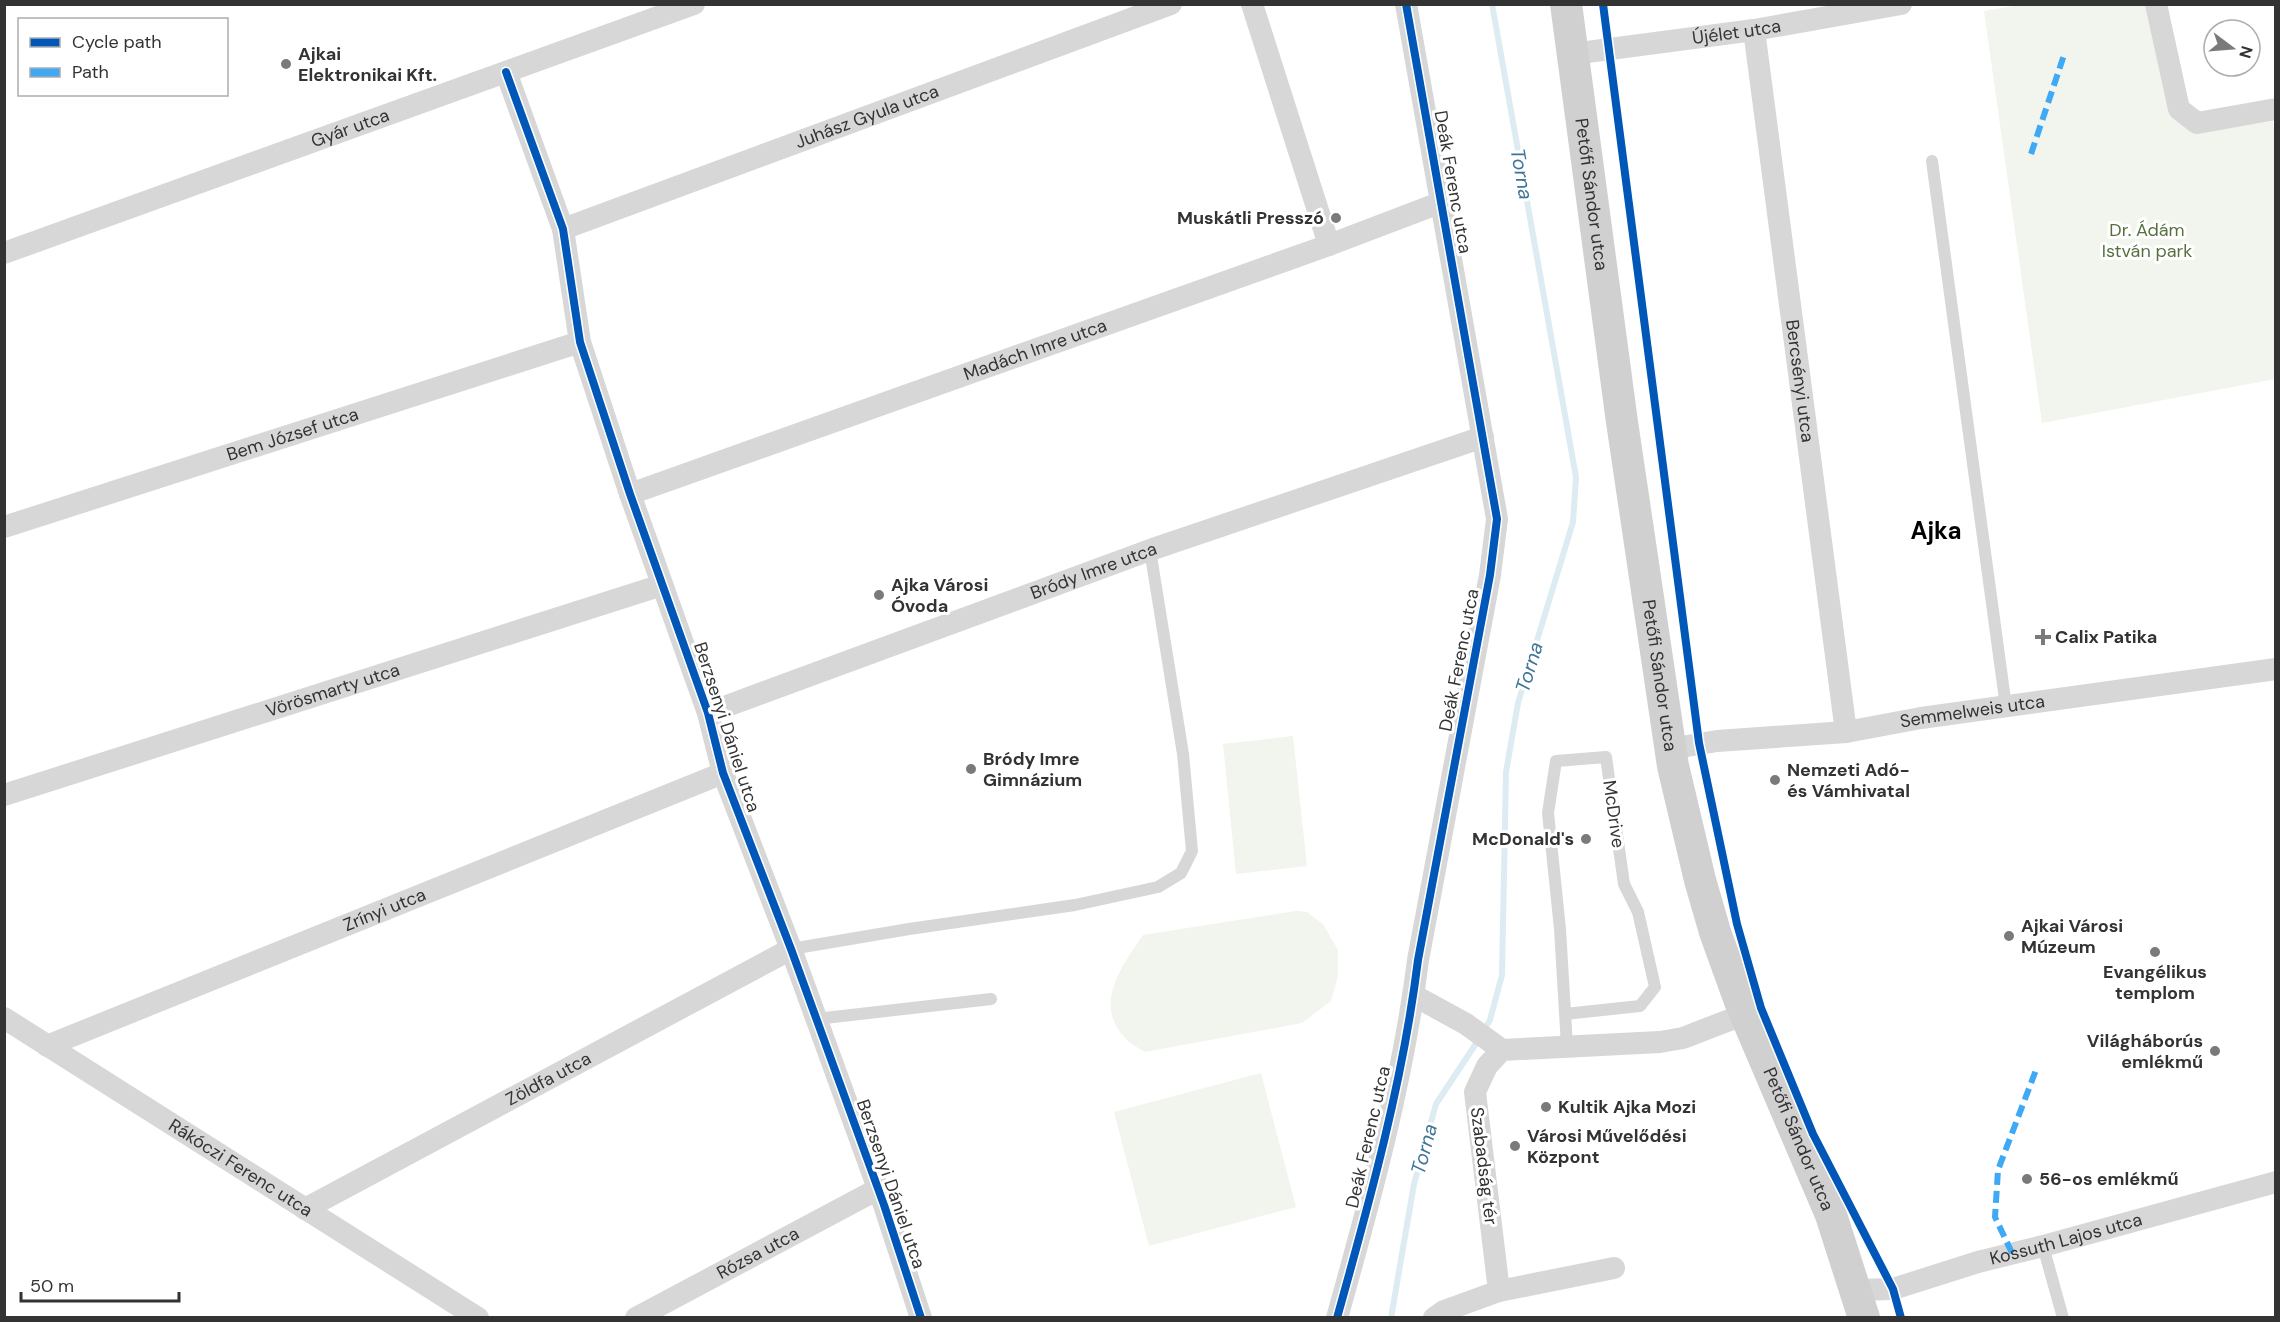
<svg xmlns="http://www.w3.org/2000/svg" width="2280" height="1322" font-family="'DM Sans',sans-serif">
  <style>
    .green { fill: #f1f5ed }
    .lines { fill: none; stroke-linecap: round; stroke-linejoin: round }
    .stream { stroke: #ddebf3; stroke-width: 6 }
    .service { stroke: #d7d7d7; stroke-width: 12 }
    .minor { stroke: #d7d7d7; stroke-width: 22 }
    .secondary { stroke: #d0d0d0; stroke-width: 32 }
    .quiet { stroke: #3fa9f5; stroke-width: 6; stroke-dasharray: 12 6; stroke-linecap: butt }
    .cycleway-casing { stroke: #fff; stroke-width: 11 }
    .cycleway { stroke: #0057b8; stroke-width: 8 }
    .poi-dot { fill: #7a7a7a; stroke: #fff; stroke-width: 2 }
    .labels { text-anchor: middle; stroke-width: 6; stroke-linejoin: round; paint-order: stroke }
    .street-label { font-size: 18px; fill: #333; stroke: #fff }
    .poi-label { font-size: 18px; font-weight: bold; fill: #333; stroke: #fff; text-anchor: start }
    .park-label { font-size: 18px; fill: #56703f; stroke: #fff }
    .water-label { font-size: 20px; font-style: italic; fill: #3f7597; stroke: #fff }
    .district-label { font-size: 24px; font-weight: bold; fill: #000; stroke: #fff }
  </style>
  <rect width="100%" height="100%" fill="#fff"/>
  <!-- green -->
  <g class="green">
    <path d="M2025 4 2166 5 2185 101 2217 130 2273 121 2276 141 2275 379 2042 423 1984 11Z"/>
    <path d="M1293 736 1307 866 1236 874 1223 744Z"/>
    <path d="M1296 911 1307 912 1323 924 1338 950V976L1331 1001 1302 1023 1145 1052C1139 1048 1130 1044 1125 1038 1093 1004 1122 966 1143 935Z"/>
    <path d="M1261 1073 1296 1207 1149 1246 1114 1112Z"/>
  </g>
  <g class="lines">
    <!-- stream -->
    <g class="stream">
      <path d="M1484 1030 1490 1020 1502 975 1506 772 1518 703 1573 522 1576 477 1492 4"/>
      <path d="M1391 1318 1414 1184 1436 1104 1479 1039"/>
    </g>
    <!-- service -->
    <g class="service">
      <path d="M1932 161 2006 707"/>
      <path d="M791 949 909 929 1075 905 1158 887 1181 873 1192 851 1183 754 1150 550"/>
      <path d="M1565 1014 1640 1006 1655 987 1638 912 1624 884 1606 757 1556 761 1548 813 1560 929 1567 1046"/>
      <path d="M816 1019 991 999"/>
      <path d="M2043 1246 2063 1318"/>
    </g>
    <!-- minor -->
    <g class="minor">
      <path d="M1252 4 1329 245"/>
      <path d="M2156 4 2179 109 2197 123 2276 109"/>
      <path id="s1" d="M1754 30 1846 732"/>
      <path id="s2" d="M1572 54 1754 30 1901 4"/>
      <path d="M506 72 563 229 580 342 630 494 708 713 723 773 791 949 884 1205 921 1318"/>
      <path id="s3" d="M563 229 1171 4"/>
      <path id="s4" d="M4 253 694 4"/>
      <path id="s5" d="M630 494 1329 245 1442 202"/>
      <path id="s6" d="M4 527 580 342"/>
      <path id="s7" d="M708 713 1150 550 1483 437"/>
      <path id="s8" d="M1669 749 1717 741 1846 732 1921 718 2276 669"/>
      <path id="s9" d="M4 795 662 585"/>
      <path d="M1413 995 1466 1024 1502 1050"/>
      <path id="s10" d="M4 1018 478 1318"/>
      <path id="s11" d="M47 1046 723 773"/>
      <path id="s12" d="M305 1209 791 949"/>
      <path id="s13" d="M1857 1290 1893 1289 1978 1262 2043 1246 2276 1182"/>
      <path d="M1499 1291 1614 1268"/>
      <path id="s14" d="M636 1318 878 1189"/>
      <path d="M1337 1318C1370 1200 1403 1081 1418 960L1490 575 1497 519 1406 4"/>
      <path d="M1434 1318 1444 1311 1499 1291 1475 1092 1487 1066 1502 1050 1660 1042 1683 1038 1745 1014"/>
    </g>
    <!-- secondary -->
    <path class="secondary" id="s15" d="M1566 4 1622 422 1673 766 1700 880 1715 932 1741 1004 1831 1215 1864 1318"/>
    <!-- quiet -->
    <g class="quiet">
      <path d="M2031 154 2065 52"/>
      <path d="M2012 1253 1995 1217 1998 1170 2036 1070"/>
    </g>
    <!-- cycleway casing -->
    <g class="cycleway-casing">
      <g id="cycleway">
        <path d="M1603 4 1699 743 1737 924 1761 1008 1813 1134 1893 1289 1901 1318"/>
        <path d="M506 72 563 229 580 342 630 494 708 713 723 773 791 949 884 1205 921 1318"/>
        <path d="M1337 1318C1370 1200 1403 1081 1418 960L1490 575 1497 519 1406 4"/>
      </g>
    </g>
    <!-- cycleway -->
    <use href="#cycleway" class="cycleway"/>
  </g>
  <!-- markers -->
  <g class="poi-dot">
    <circle cx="286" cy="64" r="6"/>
    <circle cx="1336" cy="218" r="6"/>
    <circle cx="879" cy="595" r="6"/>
    <path d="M2040 628h6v6h6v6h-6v6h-6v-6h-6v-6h6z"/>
    <circle cx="971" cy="769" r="6"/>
    <circle cx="1775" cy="780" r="6"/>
    <circle cx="1586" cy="839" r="6"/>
    <circle cx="2009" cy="936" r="6"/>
    <circle cx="2155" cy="952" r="6"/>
    <circle cx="2215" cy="1051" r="6"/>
    <circle cx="1546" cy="1107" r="6"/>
    <circle cx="1515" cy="1146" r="6"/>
    <circle cx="2027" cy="1179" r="6"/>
  </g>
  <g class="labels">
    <!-- street labels -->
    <g class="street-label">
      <text dy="6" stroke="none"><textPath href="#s2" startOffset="166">Újélet utca</textPath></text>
      <text dy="6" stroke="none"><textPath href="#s3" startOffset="324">Juhász Gyula utca</textPath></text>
      <text dy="6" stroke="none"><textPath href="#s4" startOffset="368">Gyár utca</textPath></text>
      <text transform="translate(1453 182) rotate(80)" y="6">Deák Ferenc utca</text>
      <text dy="6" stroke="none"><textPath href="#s15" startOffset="192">Petőfi Sándor utca</textPath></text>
      <text dy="6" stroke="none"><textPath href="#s5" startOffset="430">Madách Imre utca</textPath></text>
      <text dy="6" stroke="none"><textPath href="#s1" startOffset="354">Bercsényi utca</textPath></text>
      <text dy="6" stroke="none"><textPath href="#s6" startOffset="303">Bem József utca</textPath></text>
      <text dy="6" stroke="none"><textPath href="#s7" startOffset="411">Bródy Imre utca</textPath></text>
      <text transform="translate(1459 660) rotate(-79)" y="6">Deák Ferenc utca</text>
      <text dy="6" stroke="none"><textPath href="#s15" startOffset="678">Petőfi Sándor utca</textPath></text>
      <text dy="6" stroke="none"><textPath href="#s9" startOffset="345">Vörösmarty utca</textPath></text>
      <text dy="6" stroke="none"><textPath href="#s8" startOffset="306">Semmelweis utca</textPath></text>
      <text transform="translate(727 727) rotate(72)" y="6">Berzsenyi Dániel utca</text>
      <text transform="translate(1614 814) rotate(82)" y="6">McDrive</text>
      <text dy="6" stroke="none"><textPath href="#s11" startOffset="364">Zrínyi utca</textPath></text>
      <text dy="6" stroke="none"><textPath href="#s12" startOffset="276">Zöldfa utca</textPath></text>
      <text transform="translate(1368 1137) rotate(-77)" y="6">Deák Ferenc utca</text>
      <text dy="6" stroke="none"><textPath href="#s15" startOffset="1164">Petőfi Sándor utca</textPath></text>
      <text transform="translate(1484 1166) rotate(83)" y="6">Szabadság tér</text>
      <text dy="6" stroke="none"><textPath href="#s10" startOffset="280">Rákóczi Ferenc utca</textPath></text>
      <text transform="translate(891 1184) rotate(71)" y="6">Berzsenyi Dániel utca</text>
      <text dy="6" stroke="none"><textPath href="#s13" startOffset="216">Kossuth Lajos utca</textPath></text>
      <text dy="6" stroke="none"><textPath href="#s14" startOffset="138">Rózsa utca</textPath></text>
    </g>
    <!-- poi labels -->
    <g class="poi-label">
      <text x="298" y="60">Ajkai<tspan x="298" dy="21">Elektronikai Kft.</tspan></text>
      <text x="1324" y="224" text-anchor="end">Muskátli Presszó</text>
      <text x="891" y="591">Ajka Városi<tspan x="891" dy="21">Óvoda</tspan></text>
      <text x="2055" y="643">Calix Patika</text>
      <text x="983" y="765">Bródy Imre<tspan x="983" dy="21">Gimnázium</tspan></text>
      <text x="1787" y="776">Nemzeti Adó-<tspan x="1787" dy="21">és Vámhivatal</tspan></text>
      <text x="1574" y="845" text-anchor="end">McDonald's</text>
      <text x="2021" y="932">Ajkai Városi<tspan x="2021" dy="21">Múzeum</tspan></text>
      <text x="2155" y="978" text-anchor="middle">Evangélikus<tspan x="2155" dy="21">templom</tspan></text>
      <text x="2203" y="1047" text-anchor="end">Világháborús<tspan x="2203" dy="21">emlékmű</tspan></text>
      <text x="1558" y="1113">Kultik Ajka Mozi</text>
      <text x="1527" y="1142">Városi Művelődési<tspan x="1527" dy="21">Központ</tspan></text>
      <text x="2039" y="1185">56-os emlékmű</text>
    </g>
    <!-- park labels -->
    <g class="park-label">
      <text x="2147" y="236">Dr. Ádám<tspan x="2147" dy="21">István park</tspan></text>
    </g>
    <!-- water labels -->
    <g class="water-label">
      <text transform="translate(1522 174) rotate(80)" y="7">Torna</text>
      <text transform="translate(1529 667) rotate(-73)" y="7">Torna</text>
      <text transform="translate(1424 1149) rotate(-75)" y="7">Torna</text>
    </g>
    <!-- district labels -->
    <g class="district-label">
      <text x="1936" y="539">Ajka</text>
    </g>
  </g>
  <!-- border -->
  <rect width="2280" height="1322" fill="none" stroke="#333333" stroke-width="12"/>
  <!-- legend -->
  <rect x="18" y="18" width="210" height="78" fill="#ffffff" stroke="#adadad" stroke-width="1.5"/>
  <rect x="30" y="38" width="30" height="9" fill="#0057b8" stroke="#adadad" stroke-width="1.5"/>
  <text x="72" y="48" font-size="18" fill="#333333">Cycle path</text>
  <rect x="30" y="68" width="30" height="9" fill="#3fa9f5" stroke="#adadad" stroke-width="1.5"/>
  <text x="72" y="78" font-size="18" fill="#333333">Path</text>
  <!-- north arrow -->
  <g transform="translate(2232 48) rotate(106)"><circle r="28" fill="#ffffff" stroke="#adadad" stroke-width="1.5"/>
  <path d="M0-4.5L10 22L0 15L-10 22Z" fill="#7a7a7a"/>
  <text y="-9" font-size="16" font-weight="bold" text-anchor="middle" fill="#333333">N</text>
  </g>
  <!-- scale -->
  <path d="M21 1292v9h158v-9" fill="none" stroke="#333333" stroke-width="3"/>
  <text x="30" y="1292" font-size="18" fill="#333333" stroke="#ffffff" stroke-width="4.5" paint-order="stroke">50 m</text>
</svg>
